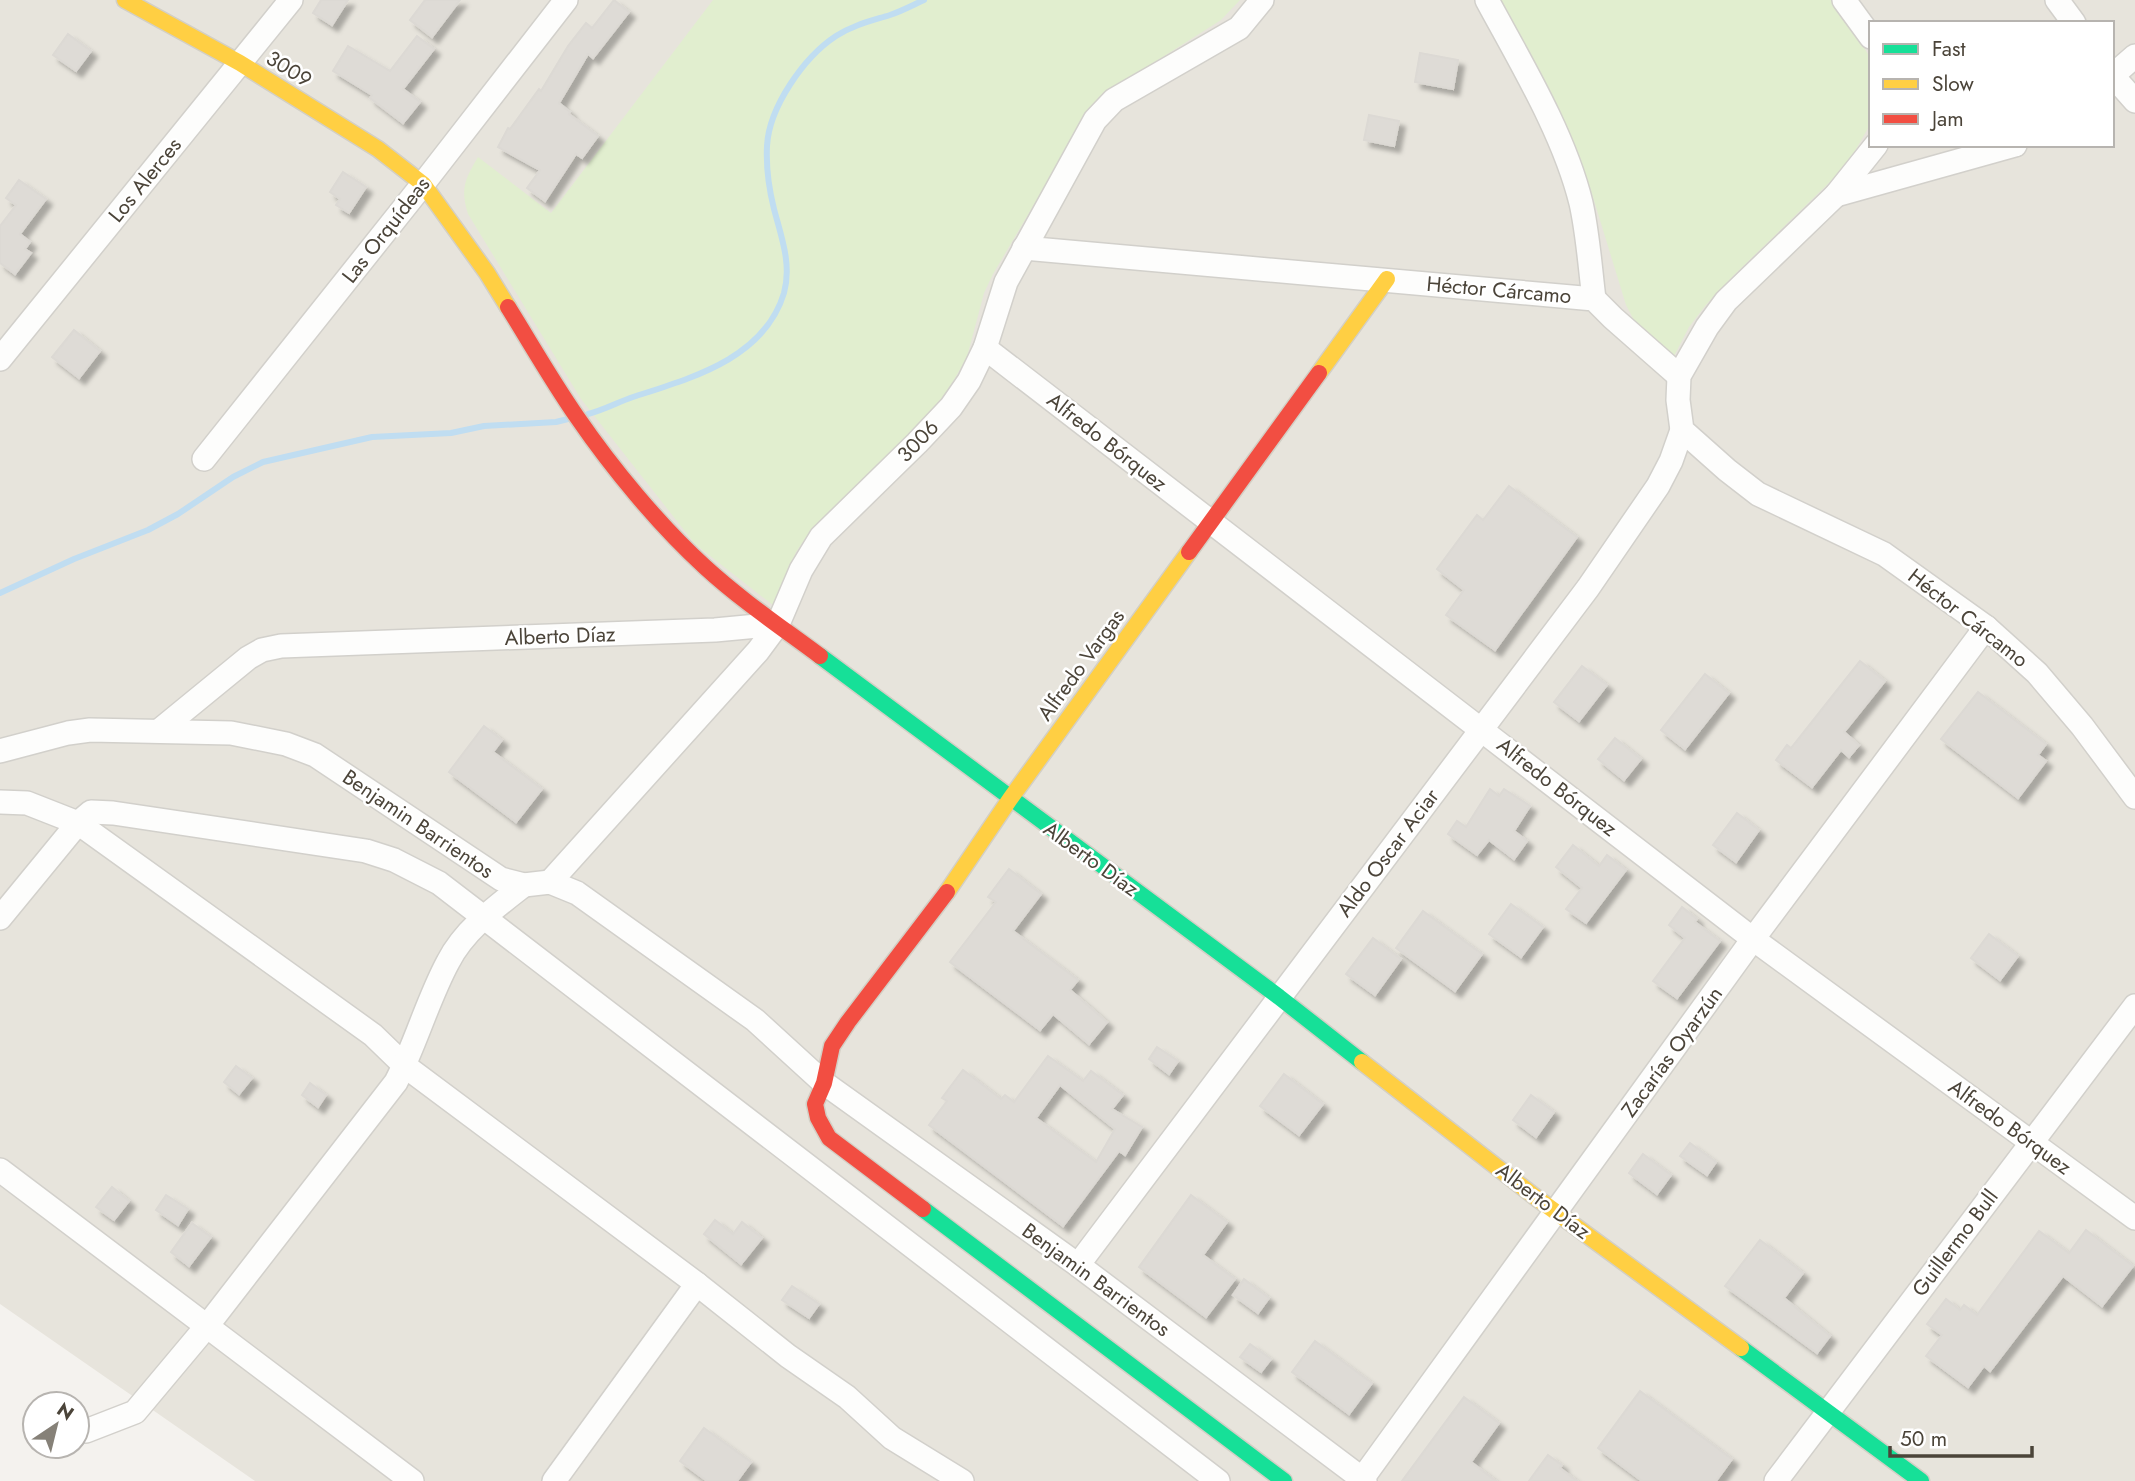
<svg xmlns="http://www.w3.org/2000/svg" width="2135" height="1481" font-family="Jost,sans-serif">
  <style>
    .residential { fill: #e7e4dc; fill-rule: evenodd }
    .green { fill: #e1eecf }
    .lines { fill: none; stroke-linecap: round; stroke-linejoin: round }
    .stream { stroke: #c0ddf1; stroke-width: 6 }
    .building { fill: #dedbd6; stroke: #dcd9d4; stroke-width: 2; fill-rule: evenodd; filter: url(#shadow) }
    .street-casing { stroke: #d2d0cb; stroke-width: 26 }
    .fast-casing { stroke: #d3cfc5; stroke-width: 19 }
    .slow-casing { stroke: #d3cfc5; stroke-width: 19 }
    .jam-casing { stroke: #d3cfc5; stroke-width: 19 }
    .street { stroke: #fdfdfc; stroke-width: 23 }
    .fast { stroke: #16e098; stroke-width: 16 }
    .slow { stroke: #ffcf43; stroke-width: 16 }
    .jam { stroke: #f24e42; stroke-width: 16 }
    .labels { text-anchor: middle; stroke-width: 5; stroke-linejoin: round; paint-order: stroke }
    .street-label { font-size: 21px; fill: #4b4439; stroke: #fff }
  </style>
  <defs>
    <filter id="shadow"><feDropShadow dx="6" dy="6" stdDeviation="2" flood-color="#0004"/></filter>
  </defs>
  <rect width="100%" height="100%" fill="#f4f2ee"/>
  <!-- residential -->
  <path class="residential" d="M0 0H2135V1481H255L0 1304ZM1871 23H2112V145H1871Z"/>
  <!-- green -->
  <g class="green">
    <path d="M713 0H1240L1221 20 1128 79 1075 135 993 274 984 293 967 357 942 401 808 535 796 552 774 606 695 544 581 399 468 214C460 189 465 179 478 157L551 213Z"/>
    <path d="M1499 0H1831L1848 22 1871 59V123L1851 158 1834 178 1734 275 1705 306 1689 327 1673 358 1635 322 1626 305 1592 194 1575 151Z"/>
  </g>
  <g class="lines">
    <!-- stream -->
    <g class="stream">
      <path d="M588 414C604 410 618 402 633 397 691 378 764 359 784 293 792 264 781 236 774 209 769 189 766 166 767 146 769 107 804 57 836 36 853 25 871 21 890 15 902 11 913 5 924 0"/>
      <path d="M0 593 74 559 148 530 178 514 233 477 263 462 372 437 451 433 484 426 556 422 568 419"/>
    </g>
  </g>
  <!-- building -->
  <g class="building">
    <path d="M321 0H348L332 25 313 13Z"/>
    <path d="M425 0H460L432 37 410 20Z"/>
    <path d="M614 0 629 12 593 58 588 54 559 103 570 112 569 114 598 136 582 158 576 154 545 201 527 188 540 170 498 147 508 128 510 129 539 89 541 91 568 46 586 23 592 28Z"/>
    <path d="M68 34 91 51 76 71 53 55Z"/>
    <path d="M417 36 434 49 403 89 420 102 403 123 370 98 372 95 333 71 348 46 390 71Z"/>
    <path d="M1420 53 1458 60 1453 89 1415 82Z"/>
    <path d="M1369 115 1399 121 1394 146 1364 140Z"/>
    <path d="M343 172 366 187 349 213 336 205 340 199 330 192Z"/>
    <path d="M19 180 46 199 20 234 30 242 25 249 31 253 15 274 0 263V226L16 205 6 198Z"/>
    <path d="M74 330 100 351 79 378 52 357Z"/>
    <path d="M1509 486 1577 537 1495 650 1446 615 1464 590 1437 569 1477 515 1483 520Z"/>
    <path d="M1860 661 1885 681 1844 732 1859 745 1849 757 1841 750 1812 787 1776 760 1787 745 1791 748Z"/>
    <path d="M1582 666 1607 685 1579 721 1554 702Z"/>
    <path d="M1705 674 1729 693 1685 749 1661 730Z"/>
    <path d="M1978 692 2046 744 2038 755 2046 761 2018 798 1941 739Z"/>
    <path d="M484 726 502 740 493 752 542 789 516 822 449 772Z"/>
    <path d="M1615 738 1641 759 1624 780 1598 759Z"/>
    <path d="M1490 789 1499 796 1504 789 1530 806 1514 831 1527 841 1514 859 1489 840 1477 855 1448 834 1457 821 1466 827Z"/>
    <path d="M1737 813 1759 830 1736 862 1713 845Z"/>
    <path d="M1573 845 1599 866 1607 855 1626 870 1586 923 1566 909 1582 888 1556 867Z"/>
    <path d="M1009 869 1041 894 1013 931 1078 980 1070 990 1107 1022 1089 1044 1053 1014 1040 1030 950 962 996 902 988 897Z"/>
    <path d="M1511 904 1543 927 1521 957 1489 934Z"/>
    <path d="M1682 907 1697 919 1695 922 1720 941 1677 998 1653 981 1685 938 1669 925Z"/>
    <path d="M1423 911 1482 954 1455 991 1396 948Z"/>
    <path d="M1989 934 2018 956 2000 980 1971 958Z"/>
    <path d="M1373 938 1401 959 1375 995 1346 974Z"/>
    <path d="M1157 1047 1178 1061 1169 1074 1149 1059Z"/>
    <path d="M1048 1056 1083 1081 1091 1071 1123 1095 1112 1109 1142 1127 1125 1155 1119 1151 1063 1226 929 1125 947 1101 942 1098 963 1070 1001 1099 1005 1095 1014 1102ZM1060 1085 1115 1129 1096 1162 1036 1118Z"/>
    <path d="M236 1066 252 1078 239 1094 224 1082Z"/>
    <path d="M1284 1074 1323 1104 1299 1135 1260 1106Z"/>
    <path d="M310 1083 326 1095 318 1107 302 1095Z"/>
    <path d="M1531 1095 1554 1112 1536 1137 1513 1120Z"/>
    <path d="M1690 1143 1716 1162 1707 1175 1680 1156Z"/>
    <path d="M1643 1154 1671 1175 1657 1194 1629 1173Z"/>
    <path d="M112 1187 129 1201 114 1220 96 1207Z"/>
    <path d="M166 1195 188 1209 178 1225 156 1210Z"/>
    <path d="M1191 1195 1227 1222 1203 1255 1235 1279 1206 1317 1139 1267Z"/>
    <path d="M715 1220 733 1234 742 1222 762 1238 741 1264 704 1234Z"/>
    <path d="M192 1223 211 1237 189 1266 171 1252Z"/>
    <path d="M2086 1230 2133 1266 2102 1306 2063 1276 1990 1371 1984 1366 1968 1387 1926 1356 1942 1335 1927 1324 1946 1299 1960 1310 1964 1305 1977 1315 2039 1231 2069 1253Z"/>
    <path d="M1760 1240 1803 1273 1784 1298 1830 1336 1817 1353 1725 1286Z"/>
    <path d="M1244 1279 1269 1298 1258 1313 1233 1295Z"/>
    <path d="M792 1286 819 1304 809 1318 782 1300Z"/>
    <path d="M1315 1341 1372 1383 1349 1414 1292 1372Z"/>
    <path d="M1250 1344 1271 1359 1261 1372 1240 1357Z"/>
    <path d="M1640 1391 1732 1459 1716 1481H1642L1598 1448Z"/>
    <path d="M1464 1397 1499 1423 1471 1462 1496 1481H1402Z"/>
    <path d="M704 1428 751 1462 737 1481H707L680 1461Z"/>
    <path d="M1548 1455 1562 1465 1560 1468 1577 1481H1529Z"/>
  </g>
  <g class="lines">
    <!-- street casing -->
    <g class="street-casing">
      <g id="street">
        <path d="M1487 0C1521 63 1564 134 1581 203 1588 234 1590 267 1594 299"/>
        <path d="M1844 0 1871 37"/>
        <path d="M2057 0 2074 23"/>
        <path d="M2112 75 2135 101"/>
        <path d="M2112 76 2135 56"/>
        <path d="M1876 145 1836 195 1726 301 1707 327 1679 376 1678 400 1682 430 1727 470 1758 494 1884 554 1986 627 2037 673 2082 726 2135 797"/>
        <path d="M1836 195 2015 145"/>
        <path d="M1024 248 1594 299 1613 318 1679 376"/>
        <path d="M985 348 1753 939 2135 1218"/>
        <path d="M0 359 291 0"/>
        <path d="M204 459 423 184 566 0"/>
        <path d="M160 730 248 658 262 650 281 646 715 630 778 624"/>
        <path d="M0 751 68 733 90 730 231 733 286 744 315 755 501 879 524 885 550 882 577 893 755 1020 824 1083 1078 1265 1365 1481"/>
        <path d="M0 802 27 803 78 823 373 1035 405 1066 697 1284 788 1356 847 1397 892 1438 962 1481"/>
        <path d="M550 882 758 651 778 624 801 570 821 537 917 443 951 407 969 381 985 348 1006 282 1095 120 1114 100 1239 28 1262 0"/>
        <path d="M0 918 78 823 91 812 113 813 366 851 394 860 439 883 1218 1481"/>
        <path d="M0 1170 412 1481"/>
        <path d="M1078 1265 1588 588 1658 486 1671 461 1682 430"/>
        <path d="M86 1431 135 1412 207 1326 396 1082C416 1043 428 999 448 962 464 930 497 906 524 885"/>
        <path d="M1362 1479 1753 939 1986 627"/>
        <path d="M554 1481 697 1284"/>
        <path d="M1776 1481 2135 1006"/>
      </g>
    </g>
    <!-- fast casing -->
    <g class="fast-casing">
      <g id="fast">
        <path d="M820 656 1279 997 1362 1062"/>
        <path d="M923 1209 1284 1481"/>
        <path d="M1741 1348 1921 1481"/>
      </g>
    </g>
    <!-- slow casing -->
    <g class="slow-casing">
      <g id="slow">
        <path d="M125 0 240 63 378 149 423 184 487 273 508 307"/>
        <path d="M1319 373 1387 279"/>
        <path d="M947 892 1010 799 1189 552"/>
        <path d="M1362 1062 1534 1196 1741 1348"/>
      </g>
    </g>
    <!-- jam casing -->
    <g class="jam-casing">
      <g id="jam">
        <path d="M508 307C531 344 552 381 577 417 612 468 659 525 705 567 741 600 781 627 820 656"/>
        <path d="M1189 552 1319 373"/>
        <path d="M923 1209 829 1138 818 1118 815 1104 824 1083 832 1046 848 1022 947 892"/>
      </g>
    </g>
    <!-- street -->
    <use href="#street" class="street"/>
    <!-- fast -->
    <use href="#fast" class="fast"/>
    <!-- slow -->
    <use href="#slow" class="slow"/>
    <!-- jam -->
    <use href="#jam" class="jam"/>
  </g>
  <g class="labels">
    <!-- street labels -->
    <g class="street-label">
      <text transform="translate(289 69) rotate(32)" y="7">3009</text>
      <text transform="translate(145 180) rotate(-51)" y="7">Los Alerces</text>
      <text transform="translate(386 230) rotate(-52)" y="7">Las Orquídeas</text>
      <text transform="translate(1499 290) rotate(5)" y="7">Héctor Cárcamo</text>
      <text transform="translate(918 441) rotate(-46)" y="7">3006</text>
      <text transform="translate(1107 442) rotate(38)" y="7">Alfredo Bórquez</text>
      <text transform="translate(1968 618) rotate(38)" y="7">Héctor Cárcamo</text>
      <text transform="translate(560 636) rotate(-2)" y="7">Alberto Díaz</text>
      <text transform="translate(1081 665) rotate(-54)" y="7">Alfredo Vargas</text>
      <text transform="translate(1557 787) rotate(38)" y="7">Alfredo Bórquez</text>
      <text transform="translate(418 824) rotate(34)" y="7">Benjamin Barrientos</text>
      <text transform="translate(1388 853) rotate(-53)" y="7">Aldo Oscar Aciar</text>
      <text transform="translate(1091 859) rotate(36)" y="7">Alberto Díaz</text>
      <text transform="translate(1672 1052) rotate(-54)" y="7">Zacarías Oyarzún</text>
      <text transform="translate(2010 1127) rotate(36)" y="7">Alfredo Bórquez</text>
      <text transform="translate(1543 1201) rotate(37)" y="7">Alberto Díaz</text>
      <text transform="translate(1955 1243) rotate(-53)" y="7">Guillermo Bull</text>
      <text transform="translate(1096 1280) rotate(36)" y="7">Benjamin Barrientos</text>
    </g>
  </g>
  <!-- legend -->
  <rect x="1869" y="21" width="245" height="126" fill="#ffffff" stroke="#b7b4b0" stroke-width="2"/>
  <rect x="1883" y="44" width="35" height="10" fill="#16e098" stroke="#b7b4b0" stroke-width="2"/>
  <text x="1932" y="56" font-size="21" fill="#4b4439">Fast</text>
  <rect x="1883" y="79" width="35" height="10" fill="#ffcf43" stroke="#b7b4b0" stroke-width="2"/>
  <text x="1932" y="91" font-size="21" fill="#4b4439">Slow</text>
  <rect x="1883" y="114" width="35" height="10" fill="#f24e42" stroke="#b7b4b0" stroke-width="2"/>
  <text x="1932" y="126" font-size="21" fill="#4b4439">Jam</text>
  <!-- north arrow -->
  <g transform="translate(56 1425) rotate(35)"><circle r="33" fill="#ffffff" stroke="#b7b4b0" stroke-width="2"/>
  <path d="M0-5L12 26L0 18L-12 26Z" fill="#868178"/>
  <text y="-10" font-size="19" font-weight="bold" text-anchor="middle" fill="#4b4439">N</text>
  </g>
  <!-- scale -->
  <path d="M1890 1446v10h142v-10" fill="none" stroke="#4b4439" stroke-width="3.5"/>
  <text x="1900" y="1446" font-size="21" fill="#4b4439" stroke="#ffffff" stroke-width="5" paint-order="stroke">50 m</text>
</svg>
